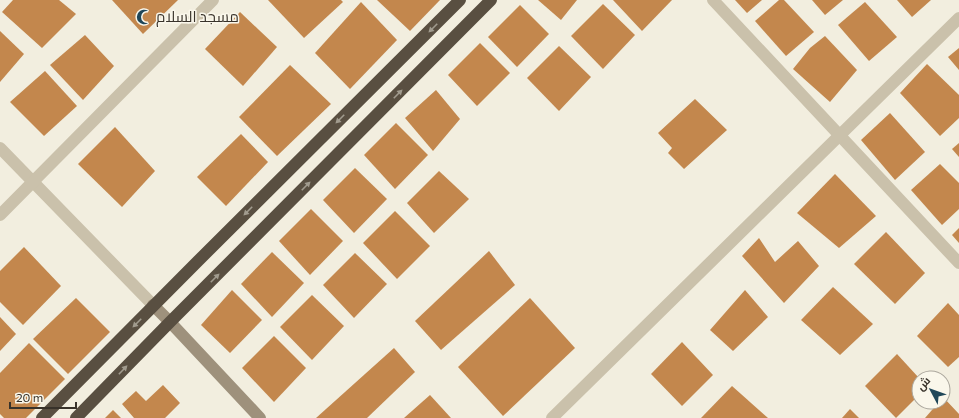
<svg xmlns="http://www.w3.org/2000/svg" width="959" height="418" font-family="Commissioner,Cairo,sans-serif">
  <style>
    .building { fill: #c3874d }
    .lines { fill: none; stroke-linecap: round; stroke-linejoin: round }
    .street { stroke: #cac1ab; stroke-width: 12 }
    .secondary { stroke: #9e917c; stroke-width: 12 }
    .highway { stroke: #594f41; stroke-width: 12 }
    .oneway { fill: #a19b8e }
    .labels { text-anchor: middle; stroke-width: 3; stroke-linejoin: round; paint-order: stroke }
    .poi-label { font-size: 15px; fill: #38322a; stroke: #faf7eb; text-anchor: start }
  </style>
  <rect width="100%" height="100%" fill="#f2eedf"/>
  <!-- building -->
  <g class="building">
    <path d="M13 0H59L76 14 42 48 2 12Z"/>
    <path d="M112 0H178L143 34Z"/>
    <path d="M268 0H341L343 2 304 38Z"/>
    <path d="M377 0H440L410 31Z"/>
    <path d="M538 0H577L561 20Z"/>
    <path d="M613 0H672L642 31Z"/>
    <path d="M735 0H762L747 13Z"/>
    <path d="M779 0H784L814 32 786 56 755 21Z"/>
    <path d="M812 0H843L825 15Z"/>
    <path d="M897 0H931L912 17Z"/>
    <path d="M361 2 397 40 350 89 315 53Z"/>
    <path d="M865 2 897 37 869 61 838 25Z"/>
    <path d="M603 4 635 35 603 69 571 36Z"/>
    <path d="M520 5 549 34 517 67 488 37Z"/>
    <path d="M240 12 277 47 243 86 205 49Z"/>
    <path d="M0 31 24 54 0 82Z"/>
    <path d="M85 35 114 66 83 100 50 65Z"/>
    <path d="M825 36 857 70 830 102 793 69 810 48Z"/>
    <path d="M480 43 510 73 477 106 448 75Z"/>
    <path d="M559 46 591 77 559 111 527 78Z"/>
    <path d="M959 48V70L948 57Z"/>
    <path d="M927 64 959 95V118L940 136 900 93Z"/>
    <path d="M290 65 331 104 277 156 239 117Z"/>
    <path d="M45 71 77 106 44 136 10 102Z"/>
    <path d="M436 90 460 119 433 151 405 118Z"/>
    <path d="M695 99 727 130 684 169 668 153 672 148 658 133Z"/>
    <path d="M890 113 925 152 895 180 861 140Z"/>
    <path d="M396 123 428 155 395 189 364 155Z"/>
    <path d="M115 127 155 171 122 207 78 164Z"/>
    <path d="M241 134 268 162 226 206 197 177Z"/>
    <path d="M959 143V157L952 149Z"/>
    <path d="M940 164 959 183V209L942 225 911 190Z"/>
    <path d="M355 168 387 199 354 233 323 200Z"/>
    <path d="M439 171 469 199 434 233 407 203Z"/>
    <path d="M835 174 876 216 839 248 797 213Z"/>
    <path d="M311 209 343 241 310 275 279 241Z"/>
    <path d="M395 211 430 246 397 279 363 243Z"/>
    <path d="M959 228V243L952 235Z"/>
    <path d="M886 232 925 273 895 304 854 264Z"/>
    <path d="M759 238 775 262 798 241 819 266 784 303 742 256Z"/>
    <path d="M24 247 61 286 23 325 0 302V271Z"/>
    <path d="M489 251 515 285 441 350 415 321Z"/>
    <path d="M272 252 304 283 272 317 241 284Z"/>
    <path d="M355 253 387 284 354 318 323 285Z"/>
    <path d="M833 287 873 324 840 355 801 320Z"/>
    <path d="M232 290 262 320 230 353 201 325Z"/>
    <path d="M745 290 768 317 733 351 710 330Z"/>
    <path d="M312 295 344 326 312 360 280 327Z"/>
    <path d="M76 298 110 332 68 374 33 339Z"/>
    <path d="M530 298 575 348 503 416 458 367Z"/>
    <path d="M948 303 959 315V357L948 367 917 336Z"/>
    <path d="M0 317 16 334 0 351Z"/>
    <path d="M274 336 306 368 274 402 242 368Z"/>
    <path d="M682 342 713 375 682 406 651 374Z"/>
    <path d="M29 343 65 379 26 418H4L0 414V373Z"/>
    <path d="M394 348 415 372 367 418H316Z"/>
    <path d="M897 354 919 378V395L896 418 865 386Z"/>
    <path d="M163 385 180 403 165 418H134L122 404 136 391 146 401Z"/>
    <path d="M732 386 768 418H701Z"/>
    <path d="M430 395 451 418H404Z"/>
    <path d="M943 397 959 414V418H925L939 402H943Z"/>
    <path d="M850 409 859 418H842Z"/>
    <path d="M113 410 121 418H105Z"/>
  </g>
  <g class="lines">
    <!-- street -->
    <g class="street">
      <path d="M713 0 959 263"/>
      <path d="M0 148 153 305"/>
      <path d="M0 215 213 0"/>
      <path d="M552 418 959 18"/>
    </g>
    <!-- secondary -->
    <path class="secondary" d="M153 305 170 322 260 418"/>
    <!-- highway -->
    <g class="highway">
      <path d="M42 418 198 261 460 0"/>
      <path d="M76 418 170 322 491 0"/>
    </g>
  </g>
  <!-- one-way arrows -->
  <defs><path id="oneway-solid" d="M-6-.8H1V-3.2L6.5 0L1 3.2V.8H-6Z"/></defs>
  <g class="oneway">
    <use href="#oneway-solid" transform="translate(433 28) rotate(135)"/>
    <use href="#oneway-solid" transform="translate(398 94) rotate(-45)"/>
    <use href="#oneway-solid" transform="translate(340 119) rotate(135)"/>
    <use href="#oneway-solid" transform="translate(306 186) rotate(-45)"/>
    <use href="#oneway-solid" transform="translate(248 211) rotate(135)"/>
    <use href="#oneway-solid" transform="translate(215 278) rotate(-45)"/>
    <use href="#oneway-solid" transform="translate(137 323) rotate(135)"/>
    <use href="#oneway-solid" transform="translate(123 370) rotate(-46)"/>
  </g>
  <!-- icons -->
  <defs>
    <g id="mosque-bare" transform="scale(1.2)"><path d="M3.5-4.9A6 6 0 1 0 3.5 4.9A5 5 0 1 1 3.5-4.9Z" fill="#204759" stroke="#faf7eb" stroke-width="2.5" paint-order="stroke"/></g>
  </defs>
  <g fill-rule="evenodd">
    <use href="#mosque-bare" x="144" y="17"/>
  </g>
  <g class="labels">
    <!-- poi labels -->
    <g class="poi-label">
      <text x="156" y="22">مسجد السلام</text>
    </g>
  </g>
  <!-- north arrow -->
  <g transform="translate(931 390) rotate(311)"><circle r="19" fill="#faf7eb" stroke="#aca89e"/>
  <path d="M0-3L7 15L0 10L-7 15Z" fill="#204759"/>
  <text y="-6" font-size="11" font-weight="bold" text-anchor="middle" fill="#38322a">ش</text>
  </g>
  <!-- scale -->
  <path d="M10 402v6h66v-6" fill="none" stroke="#38322a" stroke-width="2"/>
  <text x="16" y="402" font-size="12" fill="#38322a" stroke="#faf7eb" stroke-width="3" paint-order="stroke">20 m</text>
</svg>
